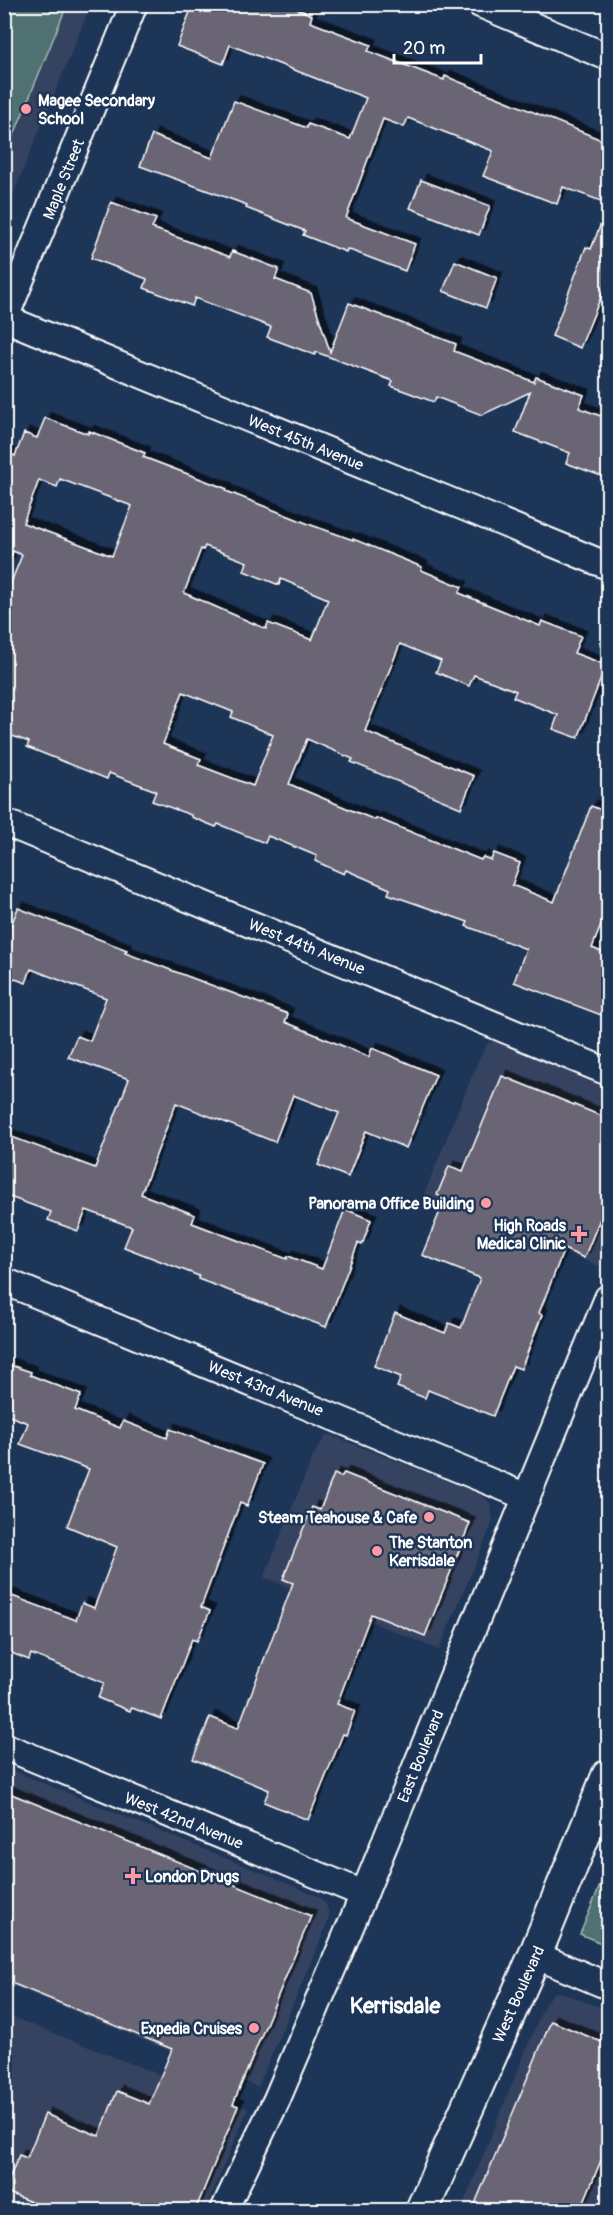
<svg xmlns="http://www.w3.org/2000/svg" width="613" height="2215" font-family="Pangolin,sans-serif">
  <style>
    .built { fill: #344360 }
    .green { fill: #4f7172; stroke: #a7b8b8; stroke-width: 1.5 }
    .building { fill: #6a6575; stroke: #fff; stroke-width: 1.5; fill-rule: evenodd; filter: url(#shadow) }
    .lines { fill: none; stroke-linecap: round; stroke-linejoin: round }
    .minor-casing { stroke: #fff; stroke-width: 30 }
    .tertiary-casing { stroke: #fff; stroke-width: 36 }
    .minor { stroke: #1d3557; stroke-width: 26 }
    .tertiary { stroke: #1d3557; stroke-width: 32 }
    .poi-dot { fill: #ff9aa2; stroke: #1d3557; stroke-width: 2 }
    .labels { text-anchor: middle; stroke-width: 5; stroke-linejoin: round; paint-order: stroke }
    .poi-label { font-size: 16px; font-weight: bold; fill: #fff; stroke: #1d3557; text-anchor: end }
    .street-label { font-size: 16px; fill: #fff; stroke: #1d3557 }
    .district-label { font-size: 22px; font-weight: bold; fill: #fff; stroke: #1d3557 }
  </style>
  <defs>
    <filter id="shadow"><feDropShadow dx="5.5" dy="-5.5" stdDeviation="0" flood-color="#0009"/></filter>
  </defs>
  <rect width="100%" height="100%" fill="#1d3557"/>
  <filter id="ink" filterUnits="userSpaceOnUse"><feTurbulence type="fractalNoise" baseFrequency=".0167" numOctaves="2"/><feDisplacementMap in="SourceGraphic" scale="12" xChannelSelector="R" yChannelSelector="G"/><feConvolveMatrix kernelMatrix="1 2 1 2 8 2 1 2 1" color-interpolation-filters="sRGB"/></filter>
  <g filter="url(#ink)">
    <!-- built -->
    <g class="built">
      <path d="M5 5H91L5 214Z"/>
      <path d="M495 1040 608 1086V1242L599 1266 424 1194 479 1059 487 1044Z"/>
      <path d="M326 1435H330L466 1488 481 1495 490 1503 493 1520 490 1529 439 1650 264 1577 313 1456Z"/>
      <path d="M4 1767 318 1896 326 1904 329 1914 328 1922 258 2087 5 1983Z"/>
      <path d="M559 1992 608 2010V2210H461L545 2003 553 1993Z"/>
      <path d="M4 2014 248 2109 205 2210H9L5 2208Z"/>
    </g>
    <!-- green -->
    <g class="green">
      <path d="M5 4 67 5 5 157 4 5Z"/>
      <path d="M608 1866V1946L580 1934Z"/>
    </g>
    <!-- building -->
    <g class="building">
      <path d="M193 4H284L312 15 310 22 371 45 368 51 444 80 445 76 609 143V204L563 187 557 204 483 176 493 151 408 118 404 127 383 119 346 218 415 244 405 271 347 249 346 252 303 235 305 231 246 208 247 205 140 166 152 135 212 158 234 101 307 128 308 124 350 139 366 98 230 45 223 64 177 46Z"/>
      <path d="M421 180 490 206 479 235 410 208Z"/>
      <path d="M111 202 156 219 152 228 230 257 232 251 279 269 275 279 311 293 330 352 349 303 456 344 454 351 534 382 536 377 584 395 579 408 609 419V479L566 463 570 453 515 432 530 392 482 415 436 397 434 402 391 386 393 381 316 352 315 355 267 337 271 327 195 298 192 306 144 288 147 279 91 258Z"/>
      <path d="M607 208 609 277 580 348 552 336 586 247 591 249Z"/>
      <path d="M455 261 497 278 486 308 443 291Z"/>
      <path d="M45 418 88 434 89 431 145 453 143 457 227 489 226 491 311 525 353 540V539L422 567 421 570 462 587 459 593 540 626 542 621 581 636 574 653 606 665 578 738 553 729 558 715 513 697 516 691 474 675 469 686 436 672 441 661 400 644 365 731 474 776 461 808 351 762 353 759 307 739 289 784 375 820 376 818 481 860 483 857 491 860 494 853 520 863 512 885 554 902 591 806 609 813V905L592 948 609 955V1018L514 982 526 949 466 926 468 922 388 894 390 889 346 870 344 874 315 861 317 856 268 836 265 843 218 824 216 827 191 817V815L152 801 156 791 109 773 107 779 27 747 29 742 4 733V600L22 555 13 551 7 566H4V452L15 456 24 433 37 438ZM60 479 132 506 112 556 23 523 39 480 57 487ZM205 546 247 562 244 571 279 585 281 579 328 599 312 640 268 623 266 629 184 593 201 549 203 550ZM183 692 233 712 231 717 273 735 253 786 198 765 201 759 163 744Z"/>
      <path d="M18 908 127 950 125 953 288 1014 285 1022 369 1057 372 1048 436 1075 406 1148 366 1131 348 1177 318 1165 339 1113 293 1095 275 1142 176 1103 141 1194 195 1215 192 1223 287 1259 288 1256 322 1269 345 1209 371 1220 362 1245 358 1243 326 1327 198 1279 199 1276 124 1247 132 1227 86 1210 78 1231 48 1220 51 1212 4 1195V1134L95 1168 129 1079 68 1057 77 1036 90 1041 106 998 31 969 26 983 4 975V943Z"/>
      <path d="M502 1076 609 1119V1191L602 1208 604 1209 584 1258 564 1249 539 1313 542 1315 521 1369 513 1366 493 1416 428 1390 425 1398 397 1387 401 1377 374 1366 395 1313 445 1333 449 1323 461 1328 480 1278 422 1255 445 1199 437 1195 449 1166 463 1171Z"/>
      <path d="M4 1363 31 1372 30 1375 81 1395 75 1410 120 1428 123 1421 167 1438 170 1429 263 1464 247 1506 240 1503 201 1607 210 1611 197 1641 192 1639 161 1719 132 1708 130 1711 98 1698 104 1683 31 1654 29 1660 4 1650V1593L76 1620 82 1603 94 1608 117 1547 67 1526 89 1469 20 1444 28 1423 4 1414Z"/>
      <path d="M344 1473 470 1523 425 1636 371 1614 337 1704 355 1711 346 1735 343 1734 308 1820 264 1802 269 1790 193 1759 210 1717 238 1728 293 1583 283 1579 312 1507 320 1510 334 1474 341 1477Z"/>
      <path d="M4 1791 311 1916 233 2104 238 2106 195 2211H53L4 2191 19 2155 27 2158 45 2114 99 2136 117 2091 149 2104 172 2049 4 1980Z"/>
      <path d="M551 2021 609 2045V2161L602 2158 580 2211H472Z"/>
    </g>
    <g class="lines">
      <!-- minor casing -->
      <g class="minor-casing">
        <g id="minor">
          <path d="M480 4 608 57"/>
          <path d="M4 318 608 566"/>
          <path d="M4 320 134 4"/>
          <path d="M4 822 608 1072"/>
          <path d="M4 1281 527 1497"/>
          <path d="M4 1746 364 1894"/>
          <path d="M535 1955 608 1986"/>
          <path d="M224 2210 277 2099 364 1894 608 1298"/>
        </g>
      </g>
      <!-- tertiary casing -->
      <g class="tertiary-casing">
        <path id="tertiary" d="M422 2210 535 1955 608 1776"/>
      </g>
      <!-- minor -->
      <use href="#minor" class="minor"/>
      <!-- tertiary -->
      <use href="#tertiary" class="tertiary"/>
    </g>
  </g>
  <!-- markers -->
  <g class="poi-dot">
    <circle cx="26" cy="109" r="6"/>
    <circle cx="486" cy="1203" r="6"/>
    <path d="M576 1225h6v6h6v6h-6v6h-6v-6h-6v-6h6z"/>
    <circle cx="429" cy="1517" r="6"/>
    <circle cx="377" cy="1551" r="6"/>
    <path d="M130 1867h6v6h6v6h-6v6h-6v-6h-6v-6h6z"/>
    <circle cx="254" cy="2028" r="6"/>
  </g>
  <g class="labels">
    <!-- poi labels -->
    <g class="poi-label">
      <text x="38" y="106" text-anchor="start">Magee Secondary<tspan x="38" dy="18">School</tspan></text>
      <text x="474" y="1209">Panorama Office Building</text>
      <text x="566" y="1231">High Roads<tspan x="566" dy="18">Medical Clinic</tspan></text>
      <text x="417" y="1523">Steam Teahouse &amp; Cafe</text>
      <text x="389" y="1548" text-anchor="start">The Stanton<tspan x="389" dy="18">Kerrisdale</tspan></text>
      <text x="145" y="1882" text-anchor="start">London Drugs</text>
      <text x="242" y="2034">Expedia Cruises</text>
    </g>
    <!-- street labels -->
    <g class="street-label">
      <text transform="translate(63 179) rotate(-68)" y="6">Maple Street</text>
      <text transform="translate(306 442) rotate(22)" y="6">West 45th Avenue</text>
      <text transform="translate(307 946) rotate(22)" y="6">West 44th Avenue</text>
      <text transform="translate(266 1388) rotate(22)" y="6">West 43rd Avenue</text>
      <text transform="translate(420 1756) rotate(-68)" y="6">East Boulevard</text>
      <text transform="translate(184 1820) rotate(22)" y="6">West 42nd Avenue</text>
      <text transform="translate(518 1994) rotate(-66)" y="6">West Boulevard</text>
    </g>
    <!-- district labels -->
    <g class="district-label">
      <text x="395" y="2013">Kerrisdale</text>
    </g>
  </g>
  <!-- margin -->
  <rect width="613" height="2215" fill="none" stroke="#1d3557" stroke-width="24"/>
  <rect x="12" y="12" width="589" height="2191" fill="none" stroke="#fff" stroke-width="2" filter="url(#ink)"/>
  <!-- scale -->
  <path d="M394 54v9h87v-9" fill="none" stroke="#ffffff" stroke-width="3"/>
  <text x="403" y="54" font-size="18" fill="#ffffff" stroke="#1d3557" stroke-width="4.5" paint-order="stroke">20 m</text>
</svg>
